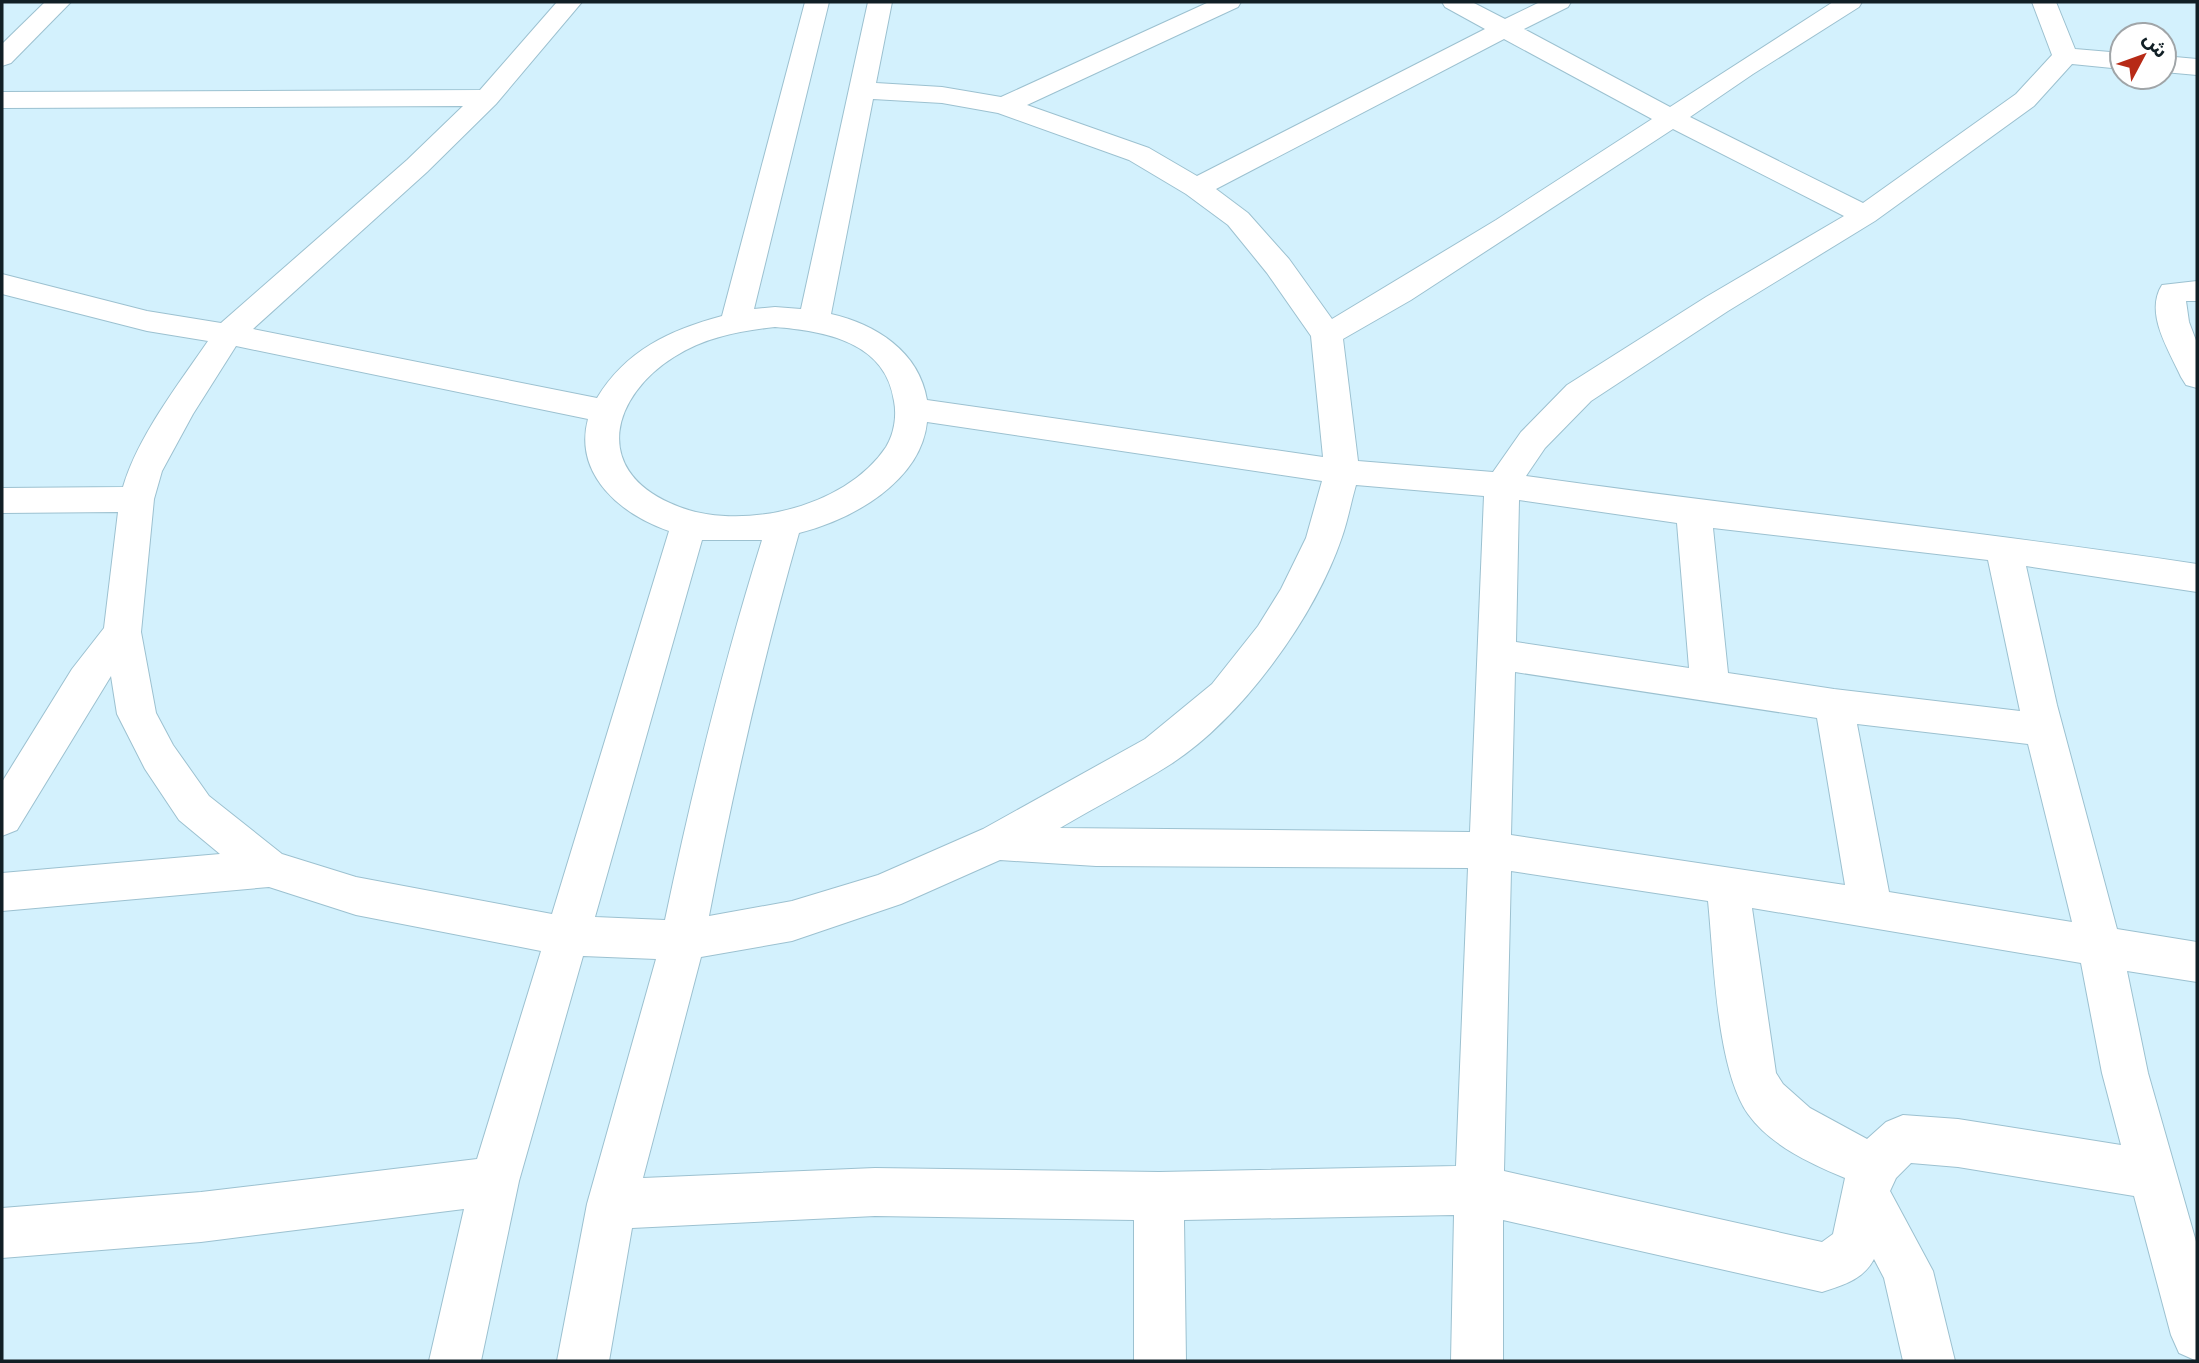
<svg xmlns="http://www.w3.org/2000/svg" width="2199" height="1363" font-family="'Roboto Condensed','Noto Sans Arabic',sans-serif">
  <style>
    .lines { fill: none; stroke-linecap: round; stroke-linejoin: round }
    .minor-casing { stroke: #9cc1d0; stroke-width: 2 }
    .minor { fill: #fff; fill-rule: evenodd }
  </style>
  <rect width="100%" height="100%" fill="#d3f1fd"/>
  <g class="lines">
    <!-- minor casing -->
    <g class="minor-casing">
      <g id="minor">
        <path d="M45 2H71L11 63 2 66V44Z"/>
        <path d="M557 2H582L496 104 427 172 253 329 597 398C626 350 670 330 722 316L805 2H829L754 309 775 307 801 309 868 2H892L876 83 942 87 1001 97 1209 2H1241L1238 7 1027 105 1149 148 1197 176 1485 29 1445 7 1442 2H1472L1505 19 1540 2H1571L1568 7 1524 29 1670 107 1833 2H1862L1859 7 1753 74 1690 117 1863 203 2016 94 2052 55 2032 2H2056L2075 49 2122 53V69L2072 64 2034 106 1875 221 1728 311 1591 401 1545 448 1526 476C1750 508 1974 530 2197 564V592L2026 566 2057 705 2117 929 2197 942V982L2127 971 2148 1073 2197 1245V1361L2179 1353 2171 1335 2134 1196 1958 1167 1911 1163 1896 1178 1890 1191 1933 1271 1955 1361H1903L1884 1278 1874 1259C1863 1280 1843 1285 1822 1292L1503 1220V1361H1451L1454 1215 1184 1220 1186 1361H1134V1220L875 1216 632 1228 609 1361H557L587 1204 656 959 583 956 519 1181 481 1361H429L464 1209 201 1242 2 1258V1208L201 1192 477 1159 541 951 356 915 269 887 2 911V873L220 854 179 820 145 769 117 714 111 676 17 830 2 836V782L72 669 104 628 118 512 2 513V488L123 487C138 436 178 385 208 341L147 331 2 294V274L147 311 221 323 407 160 463 106 2 108V92L480 90ZM1504 39 1652 119 1496 220 1332 319 1289 259 1248 213 1216 189ZM873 99 942 103 998 113 1129 160 1186 194 1228 225 1267 273 1311 336 1323 457 927 400C919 351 875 324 831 314ZM1673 129 1844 216 1706 297 1567 385 1521 432 1493 472 1358 461 1343 339 1411 300ZM775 327C825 331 886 342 894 401 897 416 894 434 886 447 845 509 735 534 670 503 592 468 612 396 674 357 705 337 740 331 775 327ZM236 346 588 419C573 475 622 515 669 531L552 914 356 877 282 854 209 796 173 745 156 713 141 632 154 499 162 471 193 414ZM927 422 1322 481 1306 538 1281 589 1258 626 1212 684 1145 739 983 829 878 875 792 901 709 916C734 786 763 659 799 533 851 520 921 482 927 422ZM1356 485 1484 496 1470 832 1060 828C1097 806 1135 787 1171 764 1242 718 1315 617 1342 537 1348 520 1351 502 1356 485ZM1519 500 1677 523 1689 668 1516 642ZM1713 528 1988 560 2020 711 1834 689 1728 673ZM702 540H762C723 665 692 791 665 920L595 917ZM1515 672 1817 718 1845 885 1511 835ZM1857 724 2028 744 2072 922 1889 892ZM1000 860 1096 866 1468 868 1456 1166 1159 1172 875 1168 643 1178 701 957 792 941 901 904ZM1511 871 1708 901C1714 958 1716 1068 1748 1114 1770 1145 1811 1164 1845 1178L1833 1234 1822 1242 1504 1171ZM1752 908 2081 963 2102 1073 2121 1145 1958 1119 1903 1115 1886 1122 1867 1139 1810 1108 1783 1084 1776 1073Z"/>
        <path d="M2164 56 2197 59V75L2164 72Z"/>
        <path d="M2197 281V301H2186L2189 322 2197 343V388L2186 385 2181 377C2169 350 2144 313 2162 285Z"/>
      </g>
    </g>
    <!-- minor -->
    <use href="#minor" class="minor"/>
  </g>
  <!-- border -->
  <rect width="2199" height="1363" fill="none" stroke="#111f25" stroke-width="7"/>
  <!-- north arrow -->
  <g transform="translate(2143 56) rotate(49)"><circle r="33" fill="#ffffff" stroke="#a0a5a8" stroke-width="2"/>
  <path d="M0-5L12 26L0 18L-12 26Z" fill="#b72a16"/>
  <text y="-10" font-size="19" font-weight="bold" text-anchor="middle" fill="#111f25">ش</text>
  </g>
</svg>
